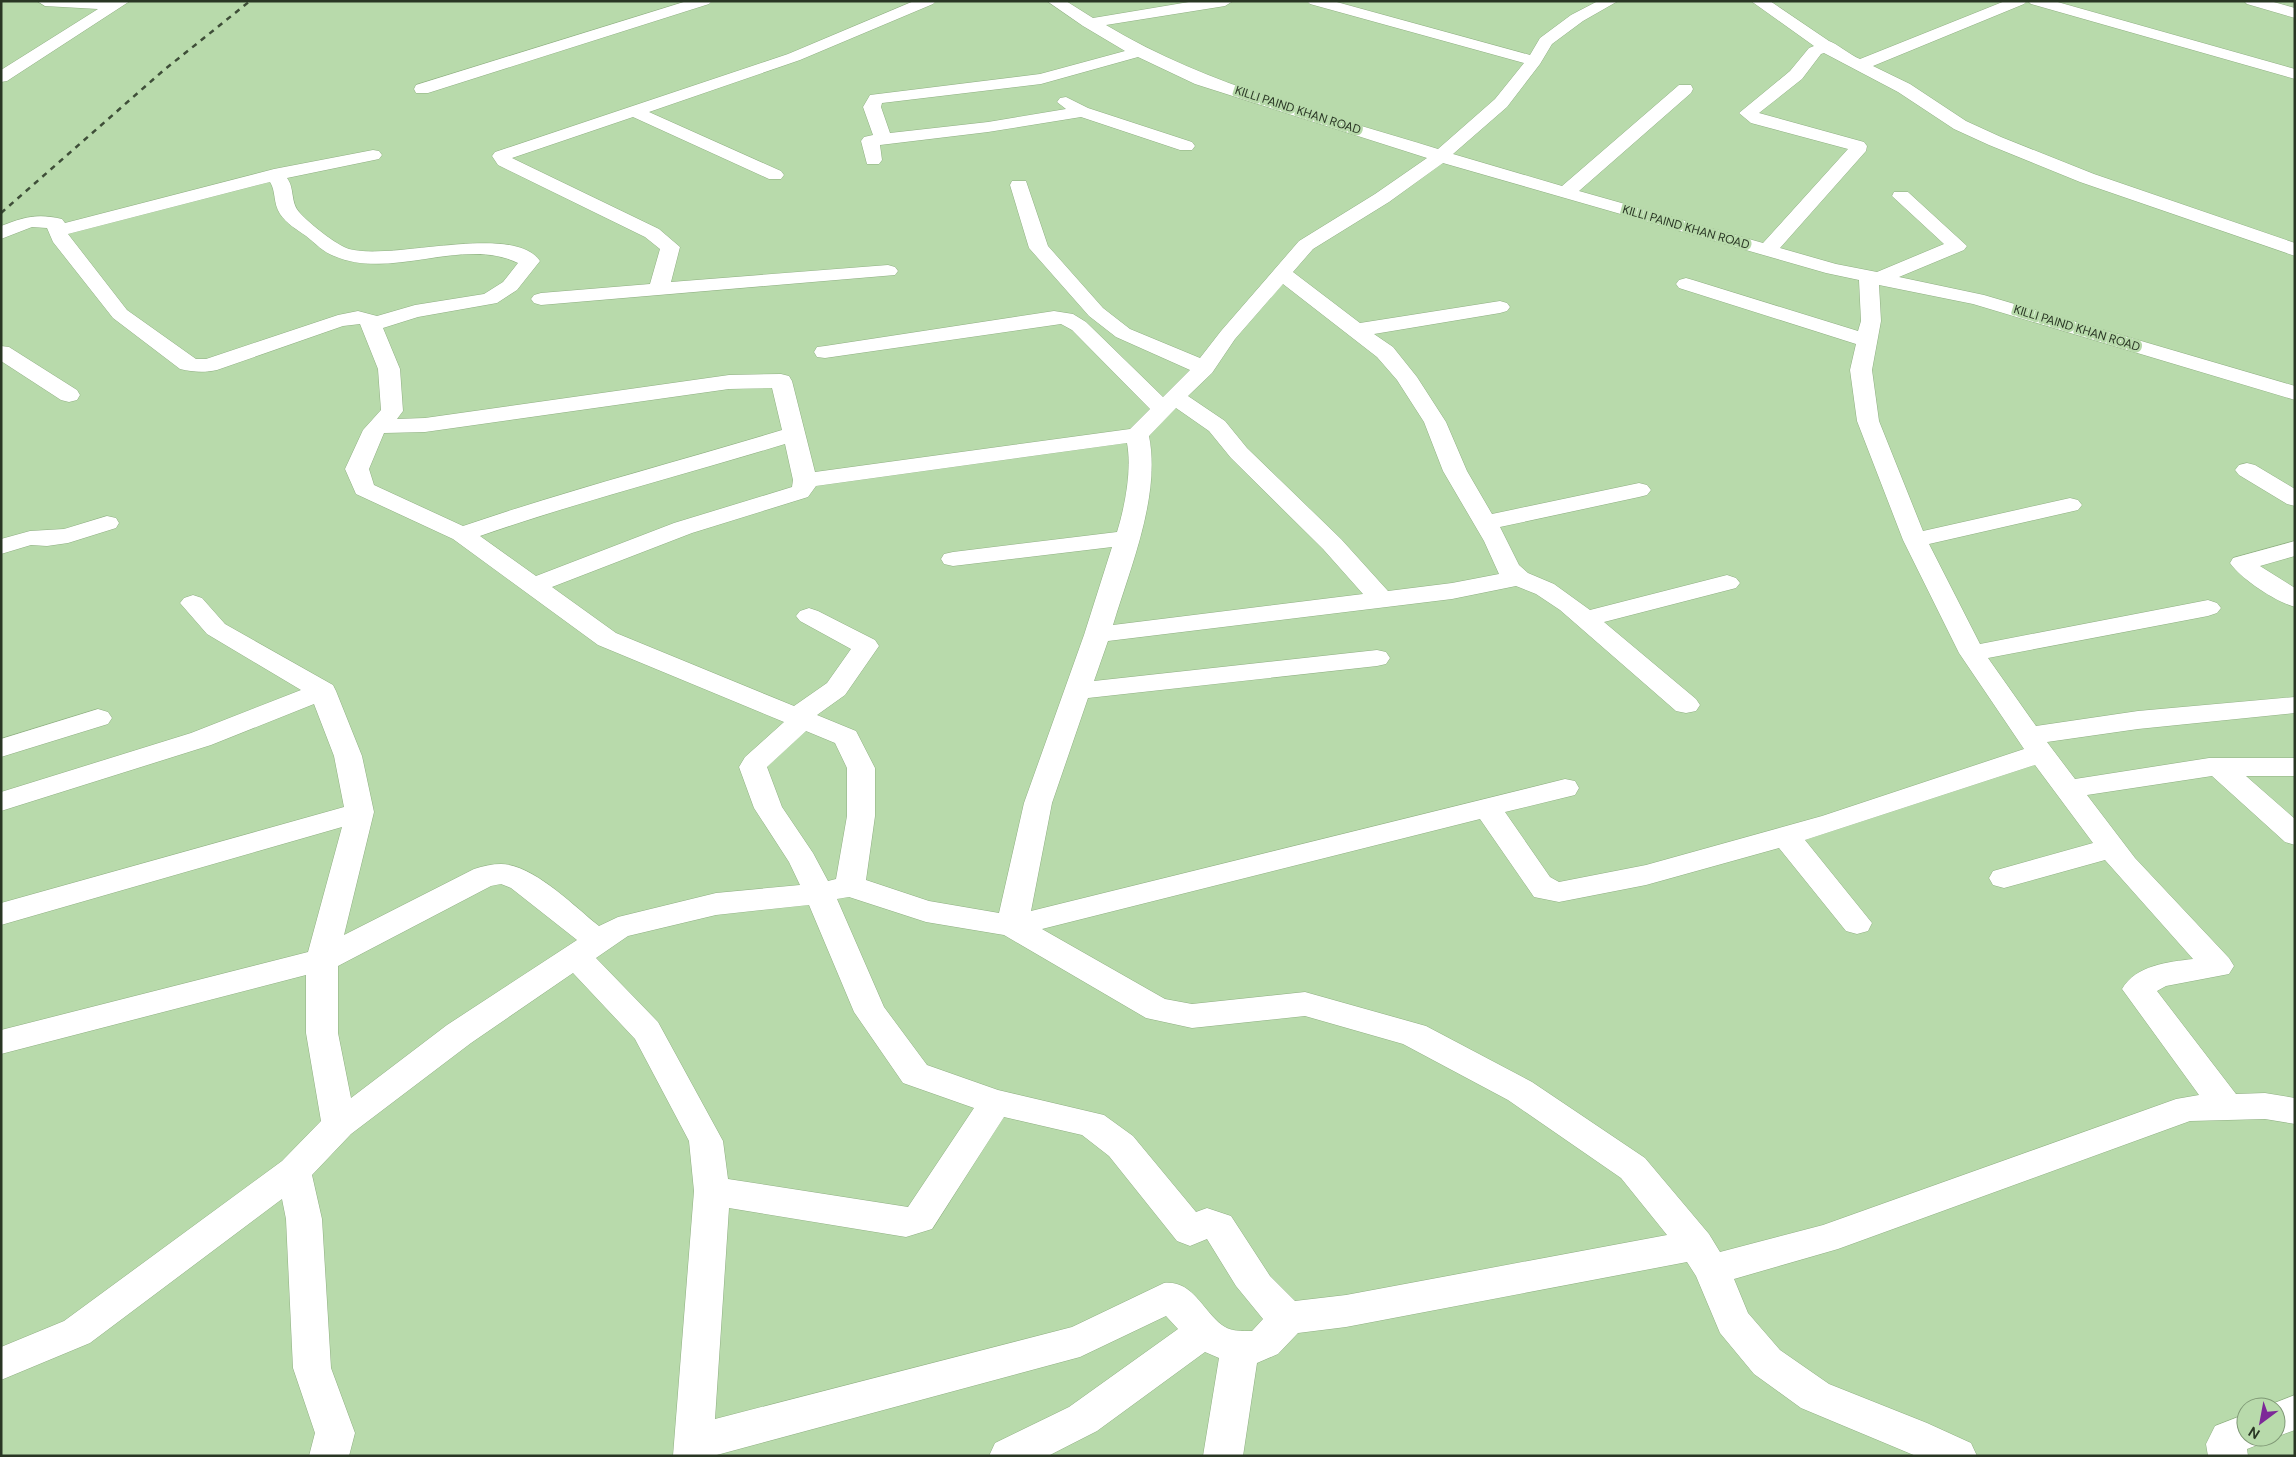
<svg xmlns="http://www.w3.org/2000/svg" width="2296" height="1457" font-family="'DM Sans',sans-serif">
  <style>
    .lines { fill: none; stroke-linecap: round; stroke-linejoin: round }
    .minor-casing { stroke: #8faf82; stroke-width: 1 }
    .minor { fill: #fff; fill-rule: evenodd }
    .rail { stroke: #3e4e38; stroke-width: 2.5; stroke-dasharray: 5.5 5.5; stroke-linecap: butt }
    .labels { text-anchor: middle; stroke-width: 5; stroke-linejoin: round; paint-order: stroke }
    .far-street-label { font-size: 12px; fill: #293624; stroke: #b8daab }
  </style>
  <rect width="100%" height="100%" fill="#b8daab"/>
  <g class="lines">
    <!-- minor casing -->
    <g class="minor-casing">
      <g id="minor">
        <path d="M37 1H130L7 81 1 82V70L98 9 45 6Z"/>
        <path d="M687 1H712L709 4 428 93H416L414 89 416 85Z"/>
        <path d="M914 1H936L933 4 800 60 649 112 781 171 784 175 781 179H769L633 117 512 158 659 229 680 247 671 282 888 265 895 267 898 271 895 275 541 305 534 303 531 299 534 295 541 293 650 284 660 249 645 237 498 165 492 156 495 152 788 54Z"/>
        <path d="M1047 1H1066L1093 18 1195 1H1233L1225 6 1106 25C1207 86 1325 114 1438 149L1495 99 1524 63 1310 4 1307 1H1333L1530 55 1540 38 1571 15 1598 1H1618L1583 21 1552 44 1540 64 1507 107 1453 154 1562 186 1679 85H1691L1693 89 1691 93 1579 191 1763 243 1848 149 1751 123 1739 113 1790 71 1809 48 1814 46 1751 1H1770L1829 41C1836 43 1850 55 1860 59L2005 1H2027L2024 4 1873 66 1910 84 1966 121 2001 137 2094 174 2295 243V256L2080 182 1989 145 1954 129 1898 92 1824 53 1821 54 1802 79 1759 113 1864 142 1867 146 1866 151 1780 248 1836 264 1877 272 1944 244 1892 196 1894 192H1908L1967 246 1964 250 1899 277 1984 295 2295 386V400L1973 304 1879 285 1881 321 1872 370 1879 421 1923 531 2070 498 2078 500 2082 505 2078 510 1929 544 1980 644 2208 600 2217 603 2221 608 2217 613 2208 616 1988 658 2036 726 2138 711 2295 697V713L2138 729 2047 742 2075 779 2209 758H2295V776H2246L2295 819V845L2285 842 2212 776 2087 795 2135 858 2229 958 2234 966 2229 974 2166 986 2157 991 2236 1094 2265 1093 2295 1098V1124L2265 1119 2190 1121 1838 1249 1734 1279 1748 1313 1780 1350 1829 1384 1927 1423 1971 1443 1977 1456H1916L1801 1408 1754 1374 1720 1333 1696 1276 1687 1262 1346 1327 1298 1333 1278 1354 1257 1363 1243 1456H1203L1219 1358 1205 1352 1097 1431 1048 1456H989L995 1443 1069 1407 1178 1329 1166 1316 1080 1357 713 1456H673L694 1191 689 1141 635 1039 573 973 471 1043 351 1134 312 1175 322 1219 331 1368 355 1433 349 1456H309L315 1433 293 1368 286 1219 282 1199 90 1343 1 1380V1347L64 1321 282 1161 321 1121 306 1033V975L1 1054V1030L308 952 342 827 1 925V903L344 807 334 756 314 704 211 745 1 811V792L191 733 301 690 207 634 180 603 184 598 193 595 202 598 225 624 333 685 336 691 362 756 374 812 344 935 474 869C483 866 492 864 501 864 533 864 575 907 599 926L618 917 716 893 800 885 789 862 754 808 739 767 745 757 784 722 598 645 453 539 356 494 345 469 363 430 381 410 378 369 360 324 343 326 217 370C204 373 193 372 180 369L113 318 53 242 47 228 32 227 1 239V226C24 217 37 213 62 219L65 223 274 169 373 150 379 151 382 155 379 159 287 178C295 188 290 203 300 213 309 223 336 245 349 249 393 261 513 222 540 261L517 290 497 303 418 317 383 328 400 369 403 411 397 419 425 418 729 375 781 374 789 376 792 381 815 472 1130 429 1150 409 1072 330 1061 324 825 358 817 357 814 352 817 347 825 346 1054 311 1073 314 1086 322 1163 397 1190 370 1116 337 1089 316 1029 248 1010 185 1012 181H1026L1048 246 1103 308 1130 329 1200 358 1221 331 1299 241 1375 194 1427 158 1195 84 1138 57 1041 84 882 103 881 107 890 133 988 122 1066 109 1057 102 1060 98 1066 97 1088 108 1192 142 1195 146 1192 150H1180L1081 117 988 132 880 145 882 160 879 164H867L861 141 864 137 873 135 863 107 870 95 1040 74 1125 51 1083 26ZM1443 163 1826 273 1859 280 1861 321 1858 331 1693 280 1686 278 1679 280 1676 284 1679 288 1856 344 1850 370 1857 421 1903 540 1959 653 2024 749 1822 816 1646 865 1559 882 1550 877 1505 812 1575 795 1579 788 1575 781 1565 779 1031 911 1052 803 1088 698 1377 666 1386 664 1390 658 1386 652 1377 650 1094 681 1108 641 1452 599 1516 586 1536 594 1560 610 1676 711 1686 713 1696 711 1700 705 1696 699 1604 622 1736 588 1740 583 1736 578 1727 575 1590 610 1554 584 1528 573 1519 565 1500 527 1639 497 1647 495 1651 490 1647 485 1639 483 1492 514 1467 471 1446 422 1417 377 1393 347 1374 334 1500 313 1507 311 1510 307 1507 303 1500 301 1360 323 1293 272 1313 249 1389 202ZM270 182C276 191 273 203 280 214 287 224 296 229 306 236 315 243 323 252 334 256 391 281 463 236 518 263L503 282 484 294 415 305 377 316 358 311 338 315 206 359H196L127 310 68 234ZM1283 284 1377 357 1397 380 1424 422 1443 471 1484 541 1499 574 1452 583 1388 591 1341 539 1247 448 1225 421 1188 396 1212 373 1235 339ZM772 388 782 430C676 462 568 490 463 526L374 485 369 469 384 433 425 432 729 389ZM1176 408 1209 431 1231 458 1323 549 1363 594 1113 625C1130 568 1161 496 1149 436ZM1127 443C1132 470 1125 506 1117 532L953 552 944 554 941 559 944 564 953 566 1112 547 1084 635 1024 803 999 913 929 901 866 880 875 816V768L856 731 817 715 845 695 879 646 875 640 818 611 809 608 800 611 796 616 800 621 851 649 827 683 794 706 616 633 552 587 692 533 808 497 816 486ZM785 444 793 480 792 487 674 523 536 576 480 536C581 501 683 475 785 444ZM806 731 835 743 847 768V816L836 879 828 881 813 853 782 807 767 767ZM2035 765 2093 843 1993 871 1989 878 1993 885 2004 888 2105 860 2193 959C2168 962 2136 965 2122 989L2199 1095 2176 1099 1823 1225 1720 1252 1709 1234 1645 1158 1532 1082 1426 1026 1305 992 1192 1004 1165 999 1042 929 1480 819 1534 897 1559 902 1646 885 1779 848 1846 931 1857 934 1868 931 1872 923 1805 840ZM501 884 511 888 577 940 447 1025 351 1098 338 1033V966L491 886ZM849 897 926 922 1004 935 1146 1018 1192 1028 1305 1016 1403 1044 1508 1100 1621 1178 1667 1235 1346 1295 1295 1301 1270 1276 1231 1216 1207 1208 1196 1212 1133 1136 1104 1115 998 1090 927 1065 884 1007 837 899ZM809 905 854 1012 903 1083 974 1108 908 1207 728 1179 723 1141 658 1022 596 958 628 936 716 915ZM1004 1117 1082 1135 1109 1156 1177 1241 1190 1246 1207 1239 1236 1286 1263 1319 1252 1331C1242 1331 1231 1332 1222 1325 1202 1310 1193 1280 1164 1283L1072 1327 715 1419 729 1208 906 1237 932 1229Z"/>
        <path d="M2028 1H2054L2295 69V79L2031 4Z"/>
        <path d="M2244 1H2270L2295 8V18L2247 4Z"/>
        <path d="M1 346 9 347 77 390 80 395 77 400 69 402 61 400 1 361Z"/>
        <path d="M2247 463 2255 465 2295 489V506L2287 504 2239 475 2235 470 2239 465Z"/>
        <path d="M107 516 116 518 119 523 116 528 68 543 47 546 31 545 1 554V539L30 531 64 529Z"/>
        <path d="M2295 541V556L2260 566 2295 588V607C2276 602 2241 579 2230 563L2233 558Z"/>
        <path d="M98 709 108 712 112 718 108 724 1 757V739Z"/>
        <path d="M2295 1395V1430L2276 1437H2275L2276 1407H2264Z"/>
        <path d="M2246 1414V1437H2263L2260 1444 2247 1449 2248 1456H2208L2206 1444 2215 1426Z"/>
      </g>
    </g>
    <!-- minor -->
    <use href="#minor" class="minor"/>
    <!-- rail -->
    <path class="rail" d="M1 213 164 70 250 1"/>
  </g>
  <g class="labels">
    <!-- far-street labels -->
    <g class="far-street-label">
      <text transform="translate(1298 110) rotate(18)" y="4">KILLI PAIND KHAN ROAD</text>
      <text transform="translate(1686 227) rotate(16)" y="4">KILLI PAIND KHAN ROAD</text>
      <text transform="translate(2077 328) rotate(17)" y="4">KILLI PAIND KHAN ROAD</text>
    </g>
  </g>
  <!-- border -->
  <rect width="2296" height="1457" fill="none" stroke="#293624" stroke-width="5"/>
  <!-- north arrow -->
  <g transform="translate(2261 1422) rotate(212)"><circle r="24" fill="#b8daab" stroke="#7f9875"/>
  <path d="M0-4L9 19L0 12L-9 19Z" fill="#7d2998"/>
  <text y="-8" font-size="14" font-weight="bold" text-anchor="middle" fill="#293624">N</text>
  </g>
</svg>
